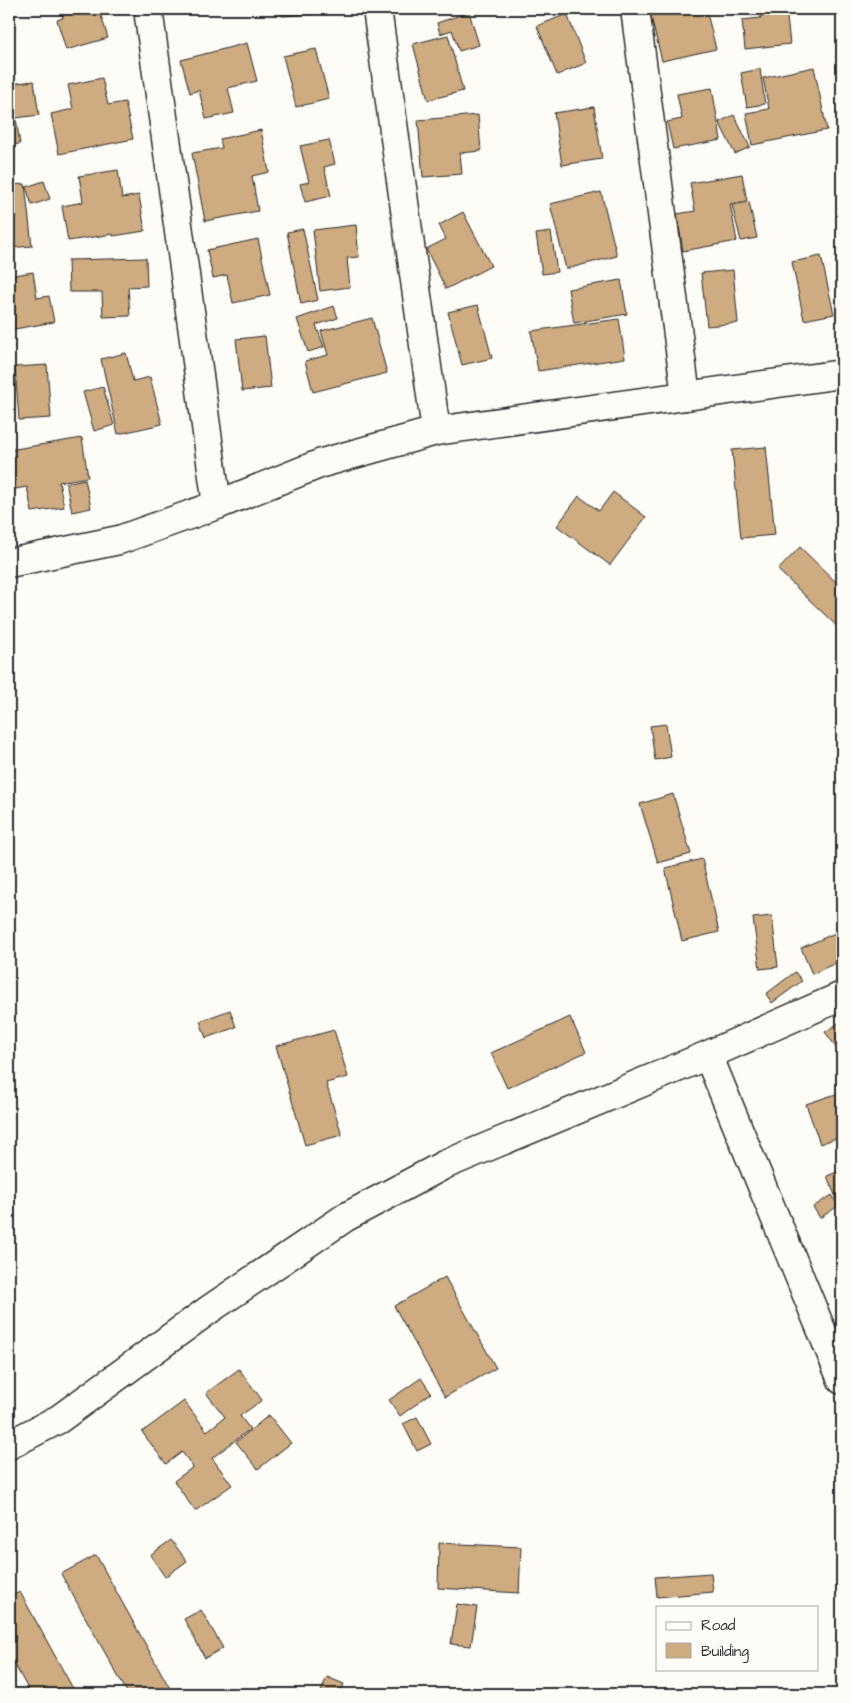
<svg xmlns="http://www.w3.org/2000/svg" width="851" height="1703" font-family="'Architects Daughter',sans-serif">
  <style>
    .building { fill: #ceab80; stroke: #2b2b2b }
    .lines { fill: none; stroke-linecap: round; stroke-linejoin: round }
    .minor-casing { stroke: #2b2b2b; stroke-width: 31 }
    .minor { stroke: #fdfcf7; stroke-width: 28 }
  </style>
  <rect width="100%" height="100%" fill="#fdfcf7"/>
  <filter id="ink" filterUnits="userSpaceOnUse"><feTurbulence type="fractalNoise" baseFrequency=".02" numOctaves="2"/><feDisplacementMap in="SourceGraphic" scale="10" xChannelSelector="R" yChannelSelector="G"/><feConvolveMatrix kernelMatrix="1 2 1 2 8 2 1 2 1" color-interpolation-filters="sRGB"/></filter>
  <g filter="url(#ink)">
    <!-- building -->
    <g class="building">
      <path d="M60 9H99L108 38 66 50 57 20 63 18Z"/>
      <path d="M281 9H312L313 14 282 16Z"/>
      <path d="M649 9H706L716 49 662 61Z"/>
      <path d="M760 9H786L790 44 745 49 742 20 761 18Z"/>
      <path d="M469 12 479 45 459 51 452 30 440 34 437 23Z"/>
      <path d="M567 14 586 63 557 75 537 26Z"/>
      <path d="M448 35 463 91 428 100 413 44Z"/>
      <path d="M247 43 257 81 228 88 234 113 206 119 199 90 190 93 181 60Z"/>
      <path d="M316 49 329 99 296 107 283 56Z"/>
      <path d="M814 67 827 130 752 145 746 113 769 109 763 78Z"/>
      <path d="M760 69 765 104 747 107 741 73Z"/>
      <path d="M102 78 108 105 125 102 133 139 59 154 51 114 73 109 68 85Z"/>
      <path d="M34 81 39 115 16 118 20 144 9 145V84Z"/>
      <path d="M712 88 721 140 673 149 667 122 682 119 677 94Z"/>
      <path d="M594 107 602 159 562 165 554 113Z"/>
      <path d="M478 115 481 151 460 153 462 174 423 177 418 120Z"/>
      <path d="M734 115 750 147 735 154 719 122Z"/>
      <path d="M261 130 269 172 252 176 258 211 205 221 192 153 222 148 220 139Z"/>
      <path d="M329 140 335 164 324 167 331 196 305 202 300 184 309 182 300 146Z"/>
      <path d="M118 170 122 198 139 195 145 231 113 236V234L68 241 62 206 83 202 79 176Z"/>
      <path d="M742 174 747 201 730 204 737 241 683 251 677 214 695 211 690 183Z"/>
      <path d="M44 181 50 199 32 205 26 187Z"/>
      <path d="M25 184 32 246 9 248V185Z"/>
      <path d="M601 192 617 256 566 269 550 204Z"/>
      <path d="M749 202 757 238 741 241 732 205Z"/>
      <path d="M463 212 491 266 446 289 426 249 446 239 439 225Z"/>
      <path d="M356 225 359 257 347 258 350 287 320 291 313 230Z"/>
      <path d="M303 229 318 300 301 304 287 232Z"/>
      <path d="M551 232 557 272 542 274 536 234Z"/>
      <path d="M258 239 270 295 233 303 227 275 213 278 207 250Z"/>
      <path d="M821 256 834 314 804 320 792 262Z"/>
      <path d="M146 258 147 286 128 287 130 316 103 317 102 292H69L68 260Z"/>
      <path d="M733 270 738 323 707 326 701 273Z"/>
      <path d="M33 272 37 298 49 296 54 322 9 330V276Z"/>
      <path d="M621 280 627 314 574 323 568 289Z"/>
      <path d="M478 305 492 358 462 365 448 312Z"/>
      <path d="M334 306 338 318 316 325 324 347 308 352 297 319Z"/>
      <path d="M372 318 387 373 313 392 305 361 328 355 321 331Z"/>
      <path d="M619 319 625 358 538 371 531 331Z"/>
      <path d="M265 336 271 388 242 391 236 339Z"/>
      <path d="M126 353 133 381 150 377 162 424 118 434 101 359Z"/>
      <path d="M47 365 51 418 19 420 15 367Z"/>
      <path d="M103 387 114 425 94 431 83 392Z"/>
      <path d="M82 438 88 477 59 482 64 507 32 512 27 487 15 489 9 450Z"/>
      <path d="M766 447 775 535 741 538 732 450Z"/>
      <path d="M85 479 91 508 72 512 66 483Z"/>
      <path d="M613 492 646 517 610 565 557 526 579 496 599 511Z"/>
      <path d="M800 547 842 588V631L778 570Z"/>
      <path d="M666 724 671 757 655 760 650 726Z"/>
      <path d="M673 794 691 854 658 863 640 804Z"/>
      <path d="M702 859 719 932 682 941 665 868Z"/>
      <path d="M772 916 778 967 760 969 753 918Z"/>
      <path d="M842 930V960L812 974 801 948Z"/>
      <path d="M795 972 802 981 772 1003 766 994Z"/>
      <path d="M230 1010 236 1027 206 1038 200 1021Z"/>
      <path d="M570 1017 586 1052 507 1088 491 1053Z"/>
      <path d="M842 1021V1049L839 1051 825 1032Z"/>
      <path d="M334 1030 348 1077 326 1083 342 1135 305 1145 276 1046Z"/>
      <path d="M842 1092V1136L820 1144 806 1104Z"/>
      <path d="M842 1170V1212L827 1176Z"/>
      <path d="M832 1195 838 1206 820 1218 813 1207Z"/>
      <path d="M445 1277 496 1368 445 1397 394 1306Z"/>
      <path d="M239 1369 262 1400 240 1416 250 1429 212 1458 232 1485 195 1511 174 1481 193 1467 182 1452 166 1464 142 1432 184 1401 207 1431 225 1417 206 1393Z"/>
      <path d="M421 1378 431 1393 400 1416 389 1400Z"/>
      <path d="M269 1415 291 1443 258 1469 236 1442Z"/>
      <path d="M417 1417 431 1444 417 1451 403 1424Z"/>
      <path d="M171 1540 187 1561 165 1577 150 1555Z"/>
      <path d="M439 1543 521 1547 519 1593 438 1588Z"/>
      <path d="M96 1555 173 1694H128L61 1574Z"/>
      <path d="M711 1573 713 1592 657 1597 655 1577Z"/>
      <path d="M20 1592 76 1694H31L9 1655V1597Z"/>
      <path d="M457 1604 477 1607 471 1646 451 1644Z"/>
      <path d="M201 1610 223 1648 205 1658 184 1619Z"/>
      <path d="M327 1677 344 1684 340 1694H320Z"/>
    </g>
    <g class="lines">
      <!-- minor casing -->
      <g class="minor-casing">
        <g id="minor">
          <path d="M148 9 217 505"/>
          <path d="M377 9 436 431"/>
          <path d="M635 9 686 396"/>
          <path d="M9 563 119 540 217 505 322 463 436 431 842 374"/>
          <path d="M708 1055 842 1380"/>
          <path d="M9 1445 59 1419 210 1309 346 1217 444 1165 708 1055 842 996"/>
        </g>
      </g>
      <!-- minor -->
      <use href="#minor" class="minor"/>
    </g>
  </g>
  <!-- margin -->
  <rect width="851" height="1703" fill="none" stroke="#fdfcf7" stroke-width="30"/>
  <rect x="15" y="15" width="821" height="1673" fill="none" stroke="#2b2b2b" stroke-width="2" filter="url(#ink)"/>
  <!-- legend -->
  <rect x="656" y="1606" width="162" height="65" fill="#fdfcf7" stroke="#a9a8a5"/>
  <rect x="666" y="1622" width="25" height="8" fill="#fdfcf7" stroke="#a9a8a5"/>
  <text x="701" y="1630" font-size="15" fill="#2b2b2b">Road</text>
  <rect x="666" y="1643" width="25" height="15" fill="#ceab80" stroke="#a9a8a5"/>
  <text x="701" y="1656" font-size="15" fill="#2b2b2b">Building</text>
</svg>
